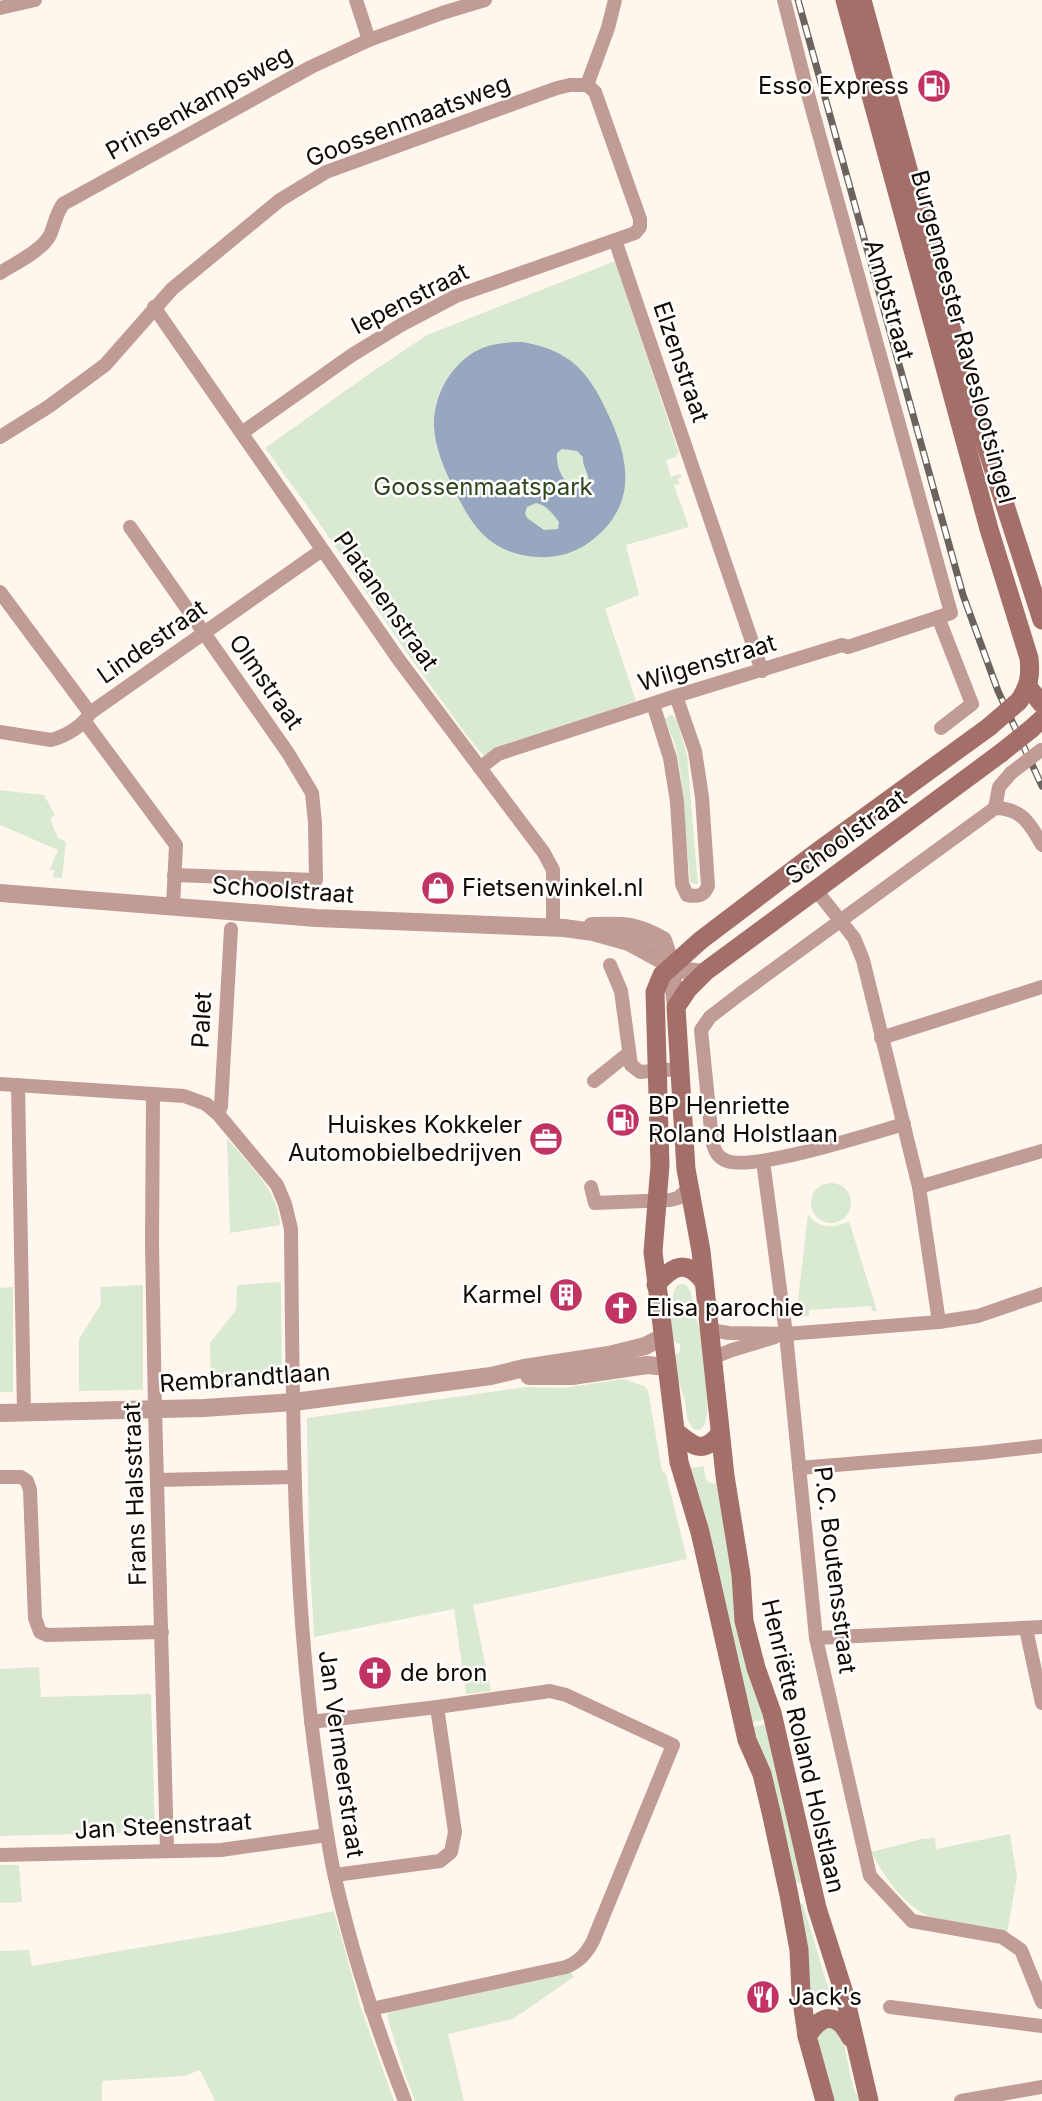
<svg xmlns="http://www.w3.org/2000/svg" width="1042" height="2101" font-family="Inter,sans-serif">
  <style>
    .green { fill: #dae9d2 }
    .water { fill: #98a7c0; fill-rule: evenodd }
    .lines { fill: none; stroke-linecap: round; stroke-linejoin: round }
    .minor { stroke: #c19c96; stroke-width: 14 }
    .tertiary { stroke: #c19c96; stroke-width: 18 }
    .secondary { stroke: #a36f68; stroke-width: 19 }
    .rail-casing { stroke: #6a645c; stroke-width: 7 }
    .rail { stroke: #fff; stroke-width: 4.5; stroke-dasharray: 13; stroke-linecap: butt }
    .minor-bridge { stroke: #c19c96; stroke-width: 14 }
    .secondary-bridge { stroke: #a36f68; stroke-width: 19 }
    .labels { text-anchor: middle; stroke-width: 5; stroke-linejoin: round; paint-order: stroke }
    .poi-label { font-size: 24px; fill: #110b04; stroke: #fff; text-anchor: start }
    .street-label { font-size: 24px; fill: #110b04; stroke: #fff }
    .park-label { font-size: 24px; fill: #2e461d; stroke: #fff }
  </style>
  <rect width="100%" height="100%" fill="#fff7ee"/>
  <!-- green -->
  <g class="green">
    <path d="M615 261 679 453 676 455V457L666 460 671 477 680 474 682 477 678 478 680 484 674 485 689 527 626 545 639 595 605 609 636 701 484 756 468 737 407 653 313 514 265 448 366 376 427 335Z"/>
    <path d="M670 715 674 716 678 723 687 755 698 885 690 882 680 770 675 744 665 719Z"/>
    <path d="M0 790 44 795 55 815 50 819 58 838 66 842 62 878 52 877 55 871 50 869 58 850 0 825Z"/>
    <path d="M227 1138C247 1163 279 1191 280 1225L230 1233Z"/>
    <circle cx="831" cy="1203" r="20"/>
    <path d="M808 1214C818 1229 834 1229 849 1221L877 1311H872L871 1306 809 1310V1316L796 1317Z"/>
    <path d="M281 1282 282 1385 211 1388 210 1343 236 1310 237 1285Z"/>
    <path d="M684 1284C694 1290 692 1303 694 1313 696 1321 700 1327 702 1334 705 1348 713 1418 703 1427 700 1431 698 1430 693 1429L687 1418 685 1400 678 1381 673 1357 680 1352V1344L671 1340C669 1320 668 1302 677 1285Z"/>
    <path d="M143 1285V1390L79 1391V1339L101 1304 100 1287Z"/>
    <path d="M13 1287V1392H0V1288Z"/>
    <path d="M623 1379 644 1386 648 1390 662 1471 666 1474 687 1559 473 1605 491 1691 466 1694 454 1609 314 1637 309 1548 307 1418 525 1387 563 1388Z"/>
    <path d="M704 1466C705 1481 706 1485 722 1483L769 1719 748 1723 685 1469Z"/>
    <path d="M39 1667 41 1697 151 1694 155 1832 0 1836V1669Z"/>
    <path d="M770 1723 805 1885 790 1881 748 1728Z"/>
    <path d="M1010 1834 1017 1877 1007 1933 931 1917C904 1907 884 1876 871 1852L922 1839 935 1838 936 1849Z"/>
    <path d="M0 1865H19L22 1902 0 1903Z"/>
    <path d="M796 1902 803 1904 827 1984 837 1997 808 2004Z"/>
    <path d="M334 1911 360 2005 394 2101H215L200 2070 184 2076 102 2081V2101H0V1951L29 1950 32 1966 237 1931Z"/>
    <path d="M571 1973 574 1977 513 2019 448 2034 464 2101H415L405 2075 387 2016 389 2012Z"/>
    <path d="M827 2026 842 2034 853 2087 860 2101H829L815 2035Z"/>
  </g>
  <!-- water -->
  <path class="water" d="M522 342C540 345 556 350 571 361 587 373 599 394 607 412 631 461 638 508 587 544 572 554 555 558 537 557 489 553 472 527 453 487 444 469 435 447 434 427 433 394 453 359 485 347 497 343 510 342 522 342ZM562 449 577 451 583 457C582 467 590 474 589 485L584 489 574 488C562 480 556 468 557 453ZM536 503C546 505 553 514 559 522L558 529 544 530 527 518 525 513 527 507Z"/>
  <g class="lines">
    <!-- minor -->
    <g class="minor">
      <path d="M356 0 369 40"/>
      <path d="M0 8 35 0"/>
      <path d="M587 85 595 92 640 219V227L635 233 615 240 762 671"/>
      <path d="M0 273C14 264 43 250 50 235 55 224 55 216 63 204L311 67 369 40 442 13 485 0"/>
      <path d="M154 307 399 660 544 853 553 870V928"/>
      <path d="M243 432 352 355 401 325 456 296 615 240"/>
      <path d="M0 437 48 407 105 365 172 289 280 200 326 172 557 88 570 85H587L608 28 615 0"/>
      <path d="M130 527 288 753 312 793 315 823 316 880 174 875"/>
      <path d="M0 592 90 713"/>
      <path d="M938 617 972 704 941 728"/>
      <path d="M653 704 670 758 677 802 682 884 687 895C698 897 704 896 708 886L702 797 695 751 676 696"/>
      <path d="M85 722 176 845 173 907"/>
      <path d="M0 732 51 740C66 736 83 726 90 713L322 550"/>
      <path d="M480 768 498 754 676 696 842 645 848 647 951 613 809 98 784 0"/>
      <path d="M995 808C1021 808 1030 823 1042 845"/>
      <path d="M816 890 854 938 863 960 919 1187 939 1322"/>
      <path d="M610 965 621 991 631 1065 640 1072 679 1069"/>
      <path d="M881 1038 1042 987"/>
      <path d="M594 1081 629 1053"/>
      <path d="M0 1084 184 1096 206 1104 218 1114 277 1185 285 1204 291 1229C293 1411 292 1593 318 1774 323 1807 327 1840 334 1873 351 1951 376 2027 405 2101"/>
      <path d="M18 1085 24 1412"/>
      <path d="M153 1094 152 1244 155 1409 167 1850"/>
      <path d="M218 1114 221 1106 231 929"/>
      <path d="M904 1124C870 1134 755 1171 727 1161 717 1158 714 1149 712 1140L701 1030 710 1017 740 994 995 808 999 787 1011 773"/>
      <path d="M763 1161 786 1334 816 1638 870 1876 912 1921 1002 1937 1021 1950 1042 2002"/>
      <path d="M591 1187 595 1203 670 1200 678 1198 688 1189"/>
      <path d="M919 1187 1042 1151"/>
      <path d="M709 1330 729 1333 786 1334 939 1322 978 1316 1042 1294"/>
      <path d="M712 1358 732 1350 775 1337"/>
      <path d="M799 1468 981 1453 1042 1446"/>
      <path d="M0 1477H21L27 1481 30 1490 35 1618 40 1632 47 1635 162 1632"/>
      <path d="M157 1480 294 1477"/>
      <path d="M1026 1629 1042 1703"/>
      <path d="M816 1638 1042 1627"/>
      <path d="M311 1722 437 1707 550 1691 566 1695 673 1745 593 1941C586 1954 580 1961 566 1967L371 2009"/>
      <path d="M0 1855 221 1850 327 1835"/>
      <path d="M335 1875 440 1861 451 1852 455 1832 437 1707"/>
      <path d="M890 2007 1042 2026"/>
      <path d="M961 2101 1042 2087"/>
    </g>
    <!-- tertiary -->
    <g class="tertiary">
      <path d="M0 893 316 918 564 928 593 932 629 942 671 965 687 971 703 973"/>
      <path d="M592 926C623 925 635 924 663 940L671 965 676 1007"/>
      <path d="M529 1376H572L647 1365 667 1367"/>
      <path d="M0 1413 204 1408 294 1402 491 1376 524 1368 609 1355 645 1346 663 1337"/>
    </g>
    <!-- secondary -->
    <g class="secondary">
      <path d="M845 0 989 529 1029 658C1031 676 1029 686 1019 701"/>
      <path d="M862 0 968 390 1042 620"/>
      <path d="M1028 687 1042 704"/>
      <path d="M1031 729 1042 719"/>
      <path d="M656 1285C672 1266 687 1258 704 1282"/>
      <path d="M676 1432C694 1446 702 1455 720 1434"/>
      <path d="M807 2036C823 2013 837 2012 851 2038"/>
      <path d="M825 2101 807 2036 801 1994 799 1950 789 1895 771 1812 762 1774 747 1740 700 1532 679 1462 653 1252 660 1165 655 992 662 975 701 940 817 852 989 727"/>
      <path d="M869 2101 844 1993 817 1908 772 1713 756 1668 744 1621 741 1575 725 1476 701 1251 686 1169 676 1007 688 989 706 971 1001 753"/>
    </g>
    <!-- rail casing -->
    <g class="rail-casing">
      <path id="rail" d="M798 0 963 595 998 691 1042 786"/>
    </g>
    <!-- rail -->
    <use href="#rail" class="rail"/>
    <!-- minor-bridge -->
    <path class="minor-bridge" d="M1011 773 1041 750"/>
    <!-- secondary-bridge -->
    <g class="secondary-bridge">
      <path d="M989 727 1019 701"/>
      <path d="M1001 753 1031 729"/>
    </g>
  </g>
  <!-- icons -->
  <defs>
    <g id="fuel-disc" transform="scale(1.75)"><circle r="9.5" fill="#c13361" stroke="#fff"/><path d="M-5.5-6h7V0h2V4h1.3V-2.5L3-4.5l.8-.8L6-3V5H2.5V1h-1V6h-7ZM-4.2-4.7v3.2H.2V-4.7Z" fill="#fff"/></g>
    <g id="shop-disc" transform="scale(1.75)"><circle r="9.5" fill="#c13361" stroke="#fff"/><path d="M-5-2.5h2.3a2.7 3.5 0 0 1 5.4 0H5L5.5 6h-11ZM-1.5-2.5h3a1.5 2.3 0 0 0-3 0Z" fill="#fff"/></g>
    <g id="office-disc" transform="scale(1.75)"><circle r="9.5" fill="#c13361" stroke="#fff"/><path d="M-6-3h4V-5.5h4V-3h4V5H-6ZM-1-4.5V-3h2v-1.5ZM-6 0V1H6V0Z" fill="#fff"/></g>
    <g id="building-disc" transform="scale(1.75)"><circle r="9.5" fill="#c13361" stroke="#fff"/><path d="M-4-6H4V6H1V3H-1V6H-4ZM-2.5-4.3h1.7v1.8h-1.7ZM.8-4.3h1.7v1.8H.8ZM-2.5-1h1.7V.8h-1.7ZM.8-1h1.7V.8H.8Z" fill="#fff"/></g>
    <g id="church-disc" transform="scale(1.75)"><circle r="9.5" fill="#c13361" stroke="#fff"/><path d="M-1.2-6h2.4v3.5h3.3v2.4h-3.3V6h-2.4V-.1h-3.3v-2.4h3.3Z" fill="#fff"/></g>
    <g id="restaurant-disc" transform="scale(1.75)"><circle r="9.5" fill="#c13361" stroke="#fff"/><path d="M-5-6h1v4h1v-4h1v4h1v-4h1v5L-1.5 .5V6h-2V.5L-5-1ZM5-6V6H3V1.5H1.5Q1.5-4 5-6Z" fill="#fff"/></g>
  </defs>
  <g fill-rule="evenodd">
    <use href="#fuel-disc" x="934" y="86"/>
    <use href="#shop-disc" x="438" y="888"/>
    <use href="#fuel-disc" x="623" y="1120"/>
    <use href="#office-disc" x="546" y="1139"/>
    <use href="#building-disc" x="566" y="1295"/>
    <use href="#church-disc" x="621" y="1308"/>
    <use href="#church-disc" x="375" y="1673"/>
    <use href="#restaurant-disc" x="763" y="1997"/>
  </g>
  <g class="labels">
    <!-- poi labels -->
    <g class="poi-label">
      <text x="909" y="94" text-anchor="end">Esso Express</text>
      <text x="462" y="896">Fietsenwinkel.nl</text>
      <text x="648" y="1114">BP Henriette<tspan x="648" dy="28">Roland Holstlaan</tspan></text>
      <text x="522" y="1133" text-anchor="end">Huiskes Kokkeler<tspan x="522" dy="28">Automobielbedrijven</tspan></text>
      <text x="542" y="1303" text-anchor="end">Karmel</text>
      <text x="646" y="1316">Elisa parochie</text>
      <text x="400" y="1681">de bron</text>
      <text x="788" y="2005">Jack's</text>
    </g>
    <!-- street labels -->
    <g class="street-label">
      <text transform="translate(199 103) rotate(-29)" y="8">Prinsenkampsweg</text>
      <text transform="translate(408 121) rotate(-21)" y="8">Goossenmaatsweg</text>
      <text transform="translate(410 299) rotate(-27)" y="8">Iepenstraat</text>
      <text transform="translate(889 300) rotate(74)" y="8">Ambtstraat</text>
      <text transform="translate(963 337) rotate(75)" y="8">Burgemeester Raveslootsingel</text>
      <text transform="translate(681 362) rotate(71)" y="8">Elzenstraat</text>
      <text transform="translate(386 601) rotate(55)" y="8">Platanenstraat</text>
      <text transform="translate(152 642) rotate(-35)" y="8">Lindestraat</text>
      <text transform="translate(707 663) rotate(-17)" y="8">Wilgenstraat</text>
      <text transform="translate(266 682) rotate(55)" y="8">Olmstraat</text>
      <text transform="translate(846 837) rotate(-36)" y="8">Schoolstraat</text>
      <text transform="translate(283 890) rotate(4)" y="8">Schoolstraat</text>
      <text transform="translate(202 1020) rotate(-87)" y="8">Palet</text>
      <text transform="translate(245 1378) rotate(-4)" y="8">Rembrandtlaan</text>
      <text transform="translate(135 1494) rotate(-92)" y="8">Frans Halsstraat</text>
      <text transform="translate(835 1570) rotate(83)" y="8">P.C. Boutensstraat</text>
      <text transform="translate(803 1746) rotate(77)" y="8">Henriëtte Roland Holstlaan</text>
      <text transform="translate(341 1754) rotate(82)" y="8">Jan Vermeerstraat</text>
      <text transform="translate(163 1826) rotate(-3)" y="8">Jan Steenstraat</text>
    </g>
    <!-- park labels -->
    <g class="park-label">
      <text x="483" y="495">Goossenmaatspark</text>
    </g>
  </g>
</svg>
